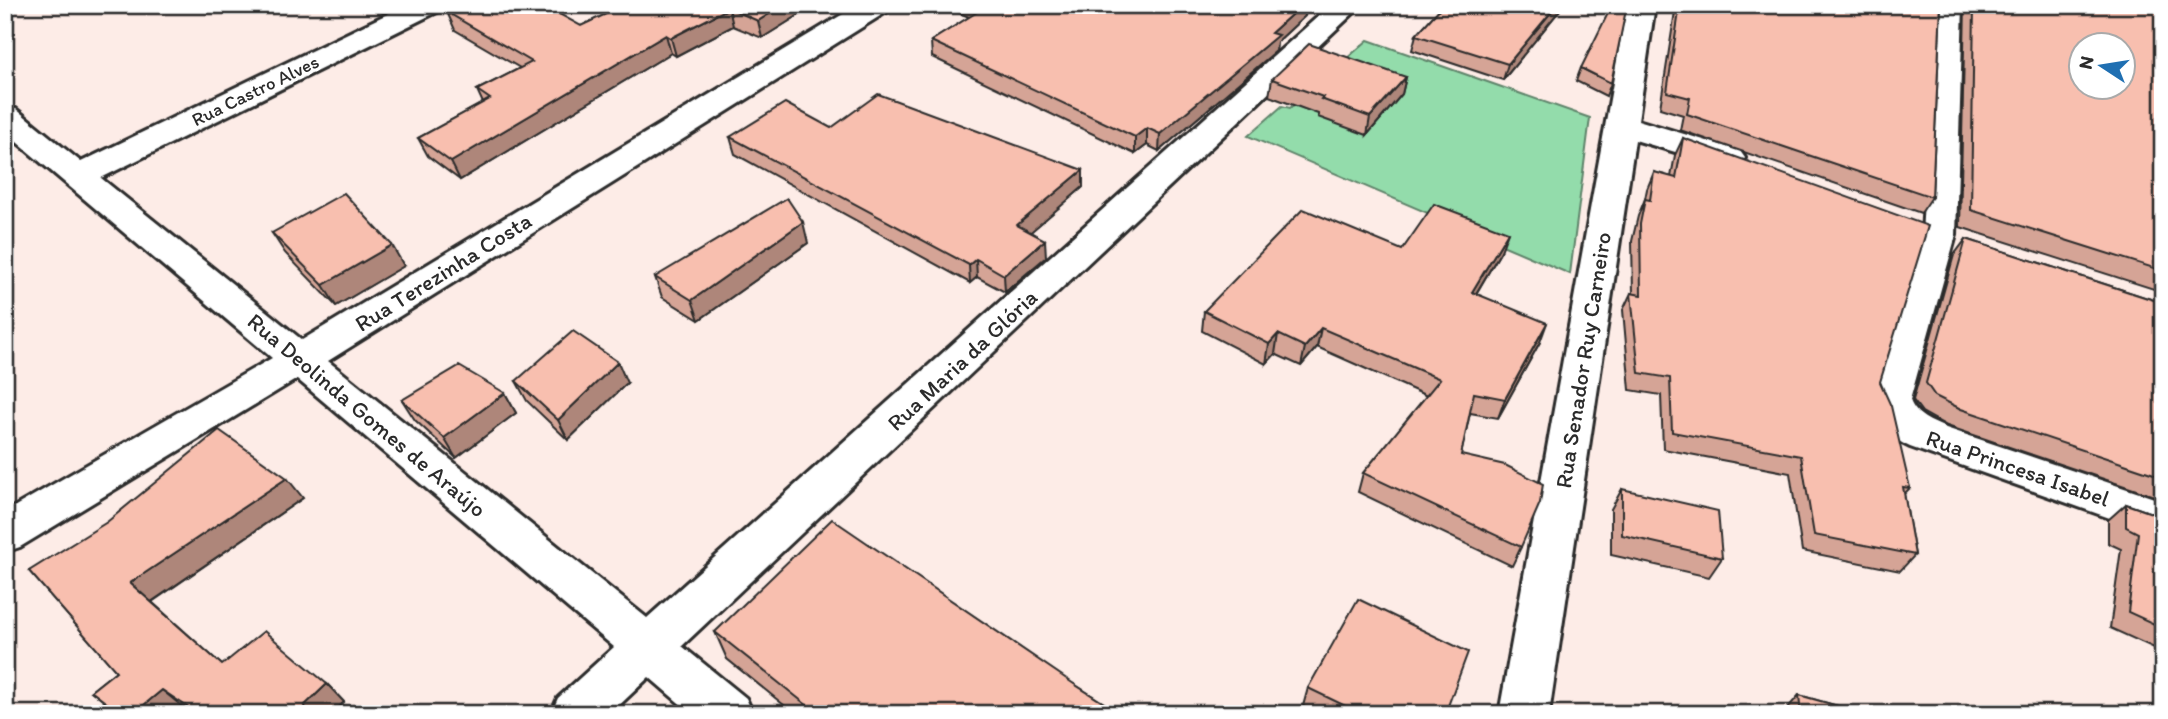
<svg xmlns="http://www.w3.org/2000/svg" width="2168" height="719" font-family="Itim,sans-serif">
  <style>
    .green { fill: #93dcab; stroke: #5f846b; stroke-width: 2 }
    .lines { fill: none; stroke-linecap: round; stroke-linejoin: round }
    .minor-casing { stroke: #2b2b2b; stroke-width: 6 }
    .minor { fill: #fff; fill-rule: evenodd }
    .wall { fill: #d5a496; stroke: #2b2b2b; stroke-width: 2 }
    .shaded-wall { fill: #ae867a; stroke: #2b2b2b; stroke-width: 2 }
    .building { fill: #f8bfaf; stroke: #2b2b2b; stroke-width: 2; fill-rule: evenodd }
    .labels { text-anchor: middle; stroke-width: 6; stroke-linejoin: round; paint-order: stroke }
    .far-street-label { font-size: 19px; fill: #2b2b2b; stroke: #fff }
    .street-label { font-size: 23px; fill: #2b2b2b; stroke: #fff }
  </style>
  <rect width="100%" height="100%" fill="#fdece7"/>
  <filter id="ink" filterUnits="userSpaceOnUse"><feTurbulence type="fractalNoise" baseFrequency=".0143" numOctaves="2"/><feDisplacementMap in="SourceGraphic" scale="14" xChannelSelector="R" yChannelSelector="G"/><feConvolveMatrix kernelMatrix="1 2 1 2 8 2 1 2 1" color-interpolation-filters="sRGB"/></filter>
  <g filter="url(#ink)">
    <!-- green -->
    <path class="green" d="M1368 40 1590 118 1570 274 1248 136 1282 106 1290 108Z"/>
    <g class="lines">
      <!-- minor casing -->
      <g class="minor-casing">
        <g id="minor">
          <path d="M406 5H443L439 11 101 178 302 340 858 5H892L888 11 328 361 647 618 1331 5H1362L682 646 746 698 753 714H692L649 677 610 714H551L558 698 614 647 297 379 20 547 5 552V512L272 358 5 132V107L16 109 81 162Z"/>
          <path d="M1627 5H1655L1638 120 1740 151 1745 158 1740 165 1729 168 1635 140 1549 714H1499Z"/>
          <path d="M1935 5H1963L1956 235 1910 400C1915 416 1932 422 1946 428L2163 501V537L1910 447C1888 437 1877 422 1870 400L1922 235Z"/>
        </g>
      </g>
      <!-- minor -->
      <use href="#minor" class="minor"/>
    </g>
    <!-- wall -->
    <g class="wall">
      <path d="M625 5H815L762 38 733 26 676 56 671 53 460 180 428 156 418 138 483 103 477 90 520 68 455 30 447 12 581 26Z"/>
      <path d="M941 5H1307L1305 16 1277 42 1276 51 1159 151 1147 145 1135 154 932 57 931 41 969 17Z"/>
      <path d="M1443 5H1564L1503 80 1412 50 1416 35Z"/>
      <path d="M1676 5H1941L1932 197 1921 213 1680 130 1683 115 1660 108Z"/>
      <path d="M1965 5H2163V292L1960 227Z"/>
      <path d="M1581 68 1611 83 1606 96 1576 81Z"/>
      <path d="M1406 77 1402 94 1367 135 1318 117V114L1269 96 1272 79Z"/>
      <path d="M831 128 1083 170V187L1030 232 1046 257 1005 292 977 277 970 283 735 154 730 137Z"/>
      <path d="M1683 138 1880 382 1910 488 1904 494 1915 555 1900 571 1802 551 1790 473 1663 449 1661 395 1630 390 1623 310 1631 293H1633L1632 241 1638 216 1645 199 1647 189 1654 172 1671 177 1675 155Z"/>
      <path d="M272 233 404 266 336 306 285 253Z"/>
      <path d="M1966 239 2163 303V499L1947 426 1922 412 1913 400 1954 255Z"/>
      <path d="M808 243 699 320 662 297 655 277Z"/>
      <path d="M1402 250 1501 251 1476 294 1540 342 1498 418 1470 413 1461 455 1521 547 1512 566 1358 492 1363 473 1427 396 1317 347 1301 366 1275 354 1266 364 1202 331 1204 311Z"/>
      <path d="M516 381 627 383 568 440 527 401Z"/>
      <path d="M505 393 516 413 456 458 415 420 402 400Z"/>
      <path d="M1622 489 1722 558 1709 577 1611 555V509Z"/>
      <path d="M303 498 152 602 222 665 327 684 344 702 332 714H192L184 708 177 714H120L91 691 116 671 29 571Z"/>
      <path d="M2126 504 2163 517V652L2110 628 2121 549 2108 543V520Z"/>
      <path d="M715 632 1074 684 1121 714H795L727 659Z"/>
      <path d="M1308 688 1445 714H1319L1303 706Z"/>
      <path d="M1799 695 1866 714H1786V710Z"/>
    </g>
    <!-- shaded-wall -->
    <g class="shaded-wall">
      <path d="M783 5H815L762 38 758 21Z"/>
      <path d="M1302 5H1307L1305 16 1277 42 1276 51 1159 151 1160 134Z"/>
      <path d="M1557 5H1564L1503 80 1508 64Z"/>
      <path d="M729 8 733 26 676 56 671 38Z"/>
      <path d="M666 35 671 53 460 180 451 162Z"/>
      <path d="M1406 77 1402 94 1367 135 1370 117Z"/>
      <path d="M1147 128V145L1135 154V137Z"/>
      <path d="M1083 170V187L1018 243 1017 225Z"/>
      <path d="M803 222 808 243 699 320 692 300Z"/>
      <path d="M1508 232 1501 251 1465 312 1472 292Z"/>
      <path d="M1045 240 1046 257 1005 292 1004 275Z"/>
      <path d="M392 245 404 266 336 306 323 285Z"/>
      <path d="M976 259 977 277 970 283 969 265Z"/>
      <path d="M1547 323 1540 342 1498 418 1505 399Z"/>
      <path d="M1321 328 1317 347 1301 366 1305 347Z"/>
      <path d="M1278 334 1275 354 1266 364 1269 344Z"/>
      <path d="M618 362 627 383 568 440 558 420Z"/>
      <path d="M505 393 516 413 456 458 444 438Z"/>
      <path d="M287 478 303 498 151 602 130 583Z"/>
      <path d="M327 684 344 702 332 714H311L304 706Z"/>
      <path d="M162 690 184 708 177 714H133Z"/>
    </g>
    <!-- building -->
    <g class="building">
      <path d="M462 5H543L581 26 625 5H783L758 21 729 8 671 38 666 35 451 162 418 138 490 99 477 90 532 62 447 12Z"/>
      <path d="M980 5H1302L1271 33 1278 35 1160 134 1147 128 1135 137 931 41 985 7Z"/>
      <path d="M1443 5H1557L1508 64 1416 35Z"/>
      <path d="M1612 5H1627L1611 83 1581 68Z"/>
      <path d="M1680 5H1941L1932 197 1687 114 1690 98 1667 92Z"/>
      <path d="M1974 5H2163V271L1971 210ZM2081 46H2123V88H2081Z"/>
      <path d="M1309 44 1406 77 1370 117 1321 99 1323 97 1272 79Z"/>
      <path d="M878 94 1083 170 1017 225 1045 240 1004 275 976 259 969 265 730 137 785 103 831 128Z"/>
      <path d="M1683 138 1928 226 1880 382 1891 406 1910 488 1903 487 1915 555 1814 535 1801 456 1672 432 1670 378 1639 373 1631 293 1641 295 1640 224 1645 199 1650 200 1654 172 1676 178Z"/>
      <path d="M344 193 392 245 323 285 272 233Z"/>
      <path d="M787 198 803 222 692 300 655 277Z"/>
      <path d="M1434 204 1508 232 1472 292 1547 323 1505 399 1474 393 1461 455 1505 465 1543 484 1540 503 1521 547 1363 473 1440 379 1321 328 1305 347 1278 334 1269 344 1204 311 1303 209 1402 250Z"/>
      <path d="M1966 239 2163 303V477L1961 409 1935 396 1926 383Z"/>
      <path d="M573 331 618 362 558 420 516 381Z"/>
      <path d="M459 366 505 393 444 438 402 400Z"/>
      <path d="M219 430 287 478 130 583 222 665 264 631 327 684 304 706 312 714H198L162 690 133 714H121L91 691 116 671 29 571 107 522Z"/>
      <path d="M1622 489 1718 511 1722 558 1622 535Z"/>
      <path d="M2126 504 2163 517V628L2128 612 2138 533 2126 527Z"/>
      <path d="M832 519 1074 684 1121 714H818L715 632Z"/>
      <path d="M1358 599 1468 652 1445 714H1362L1308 688Z"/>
      <path d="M1799 695 1866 714H1801Z"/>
    </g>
  </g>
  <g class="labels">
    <!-- far-street labels -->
    <g class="far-street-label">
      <text transform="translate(255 90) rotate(-26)" y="7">Rua Castro Alves</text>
    </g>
    <!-- street labels -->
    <g class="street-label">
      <text transform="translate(443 272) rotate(-32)" y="8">Rua Terezinha Costa</text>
      <text transform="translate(962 360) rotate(-43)" y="8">Rua Maria da Glória</text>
      <text transform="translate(1583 360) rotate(-81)" y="8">Rua Senador Ruy Carneiro</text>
      <text transform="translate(367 415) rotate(40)" y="8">Rua Deolinda Gomes de Araújo</text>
      <text transform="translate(2018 468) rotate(19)" y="8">Rua Princesa Isabel</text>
    </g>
  </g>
  <!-- margin -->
  <rect width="2168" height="719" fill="none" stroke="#fff" stroke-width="28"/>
  <rect x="14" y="14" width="2140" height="691" fill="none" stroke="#2b2b2b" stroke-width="2.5" filter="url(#ink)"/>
  <!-- north arrow -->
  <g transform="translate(2102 66) rotate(282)"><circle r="33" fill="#ffffff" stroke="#aaaaaa" stroke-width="2"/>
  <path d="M0-5L12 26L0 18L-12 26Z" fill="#1f6fb2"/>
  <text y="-10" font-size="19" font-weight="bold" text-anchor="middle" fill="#2b2b2b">N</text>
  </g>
</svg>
